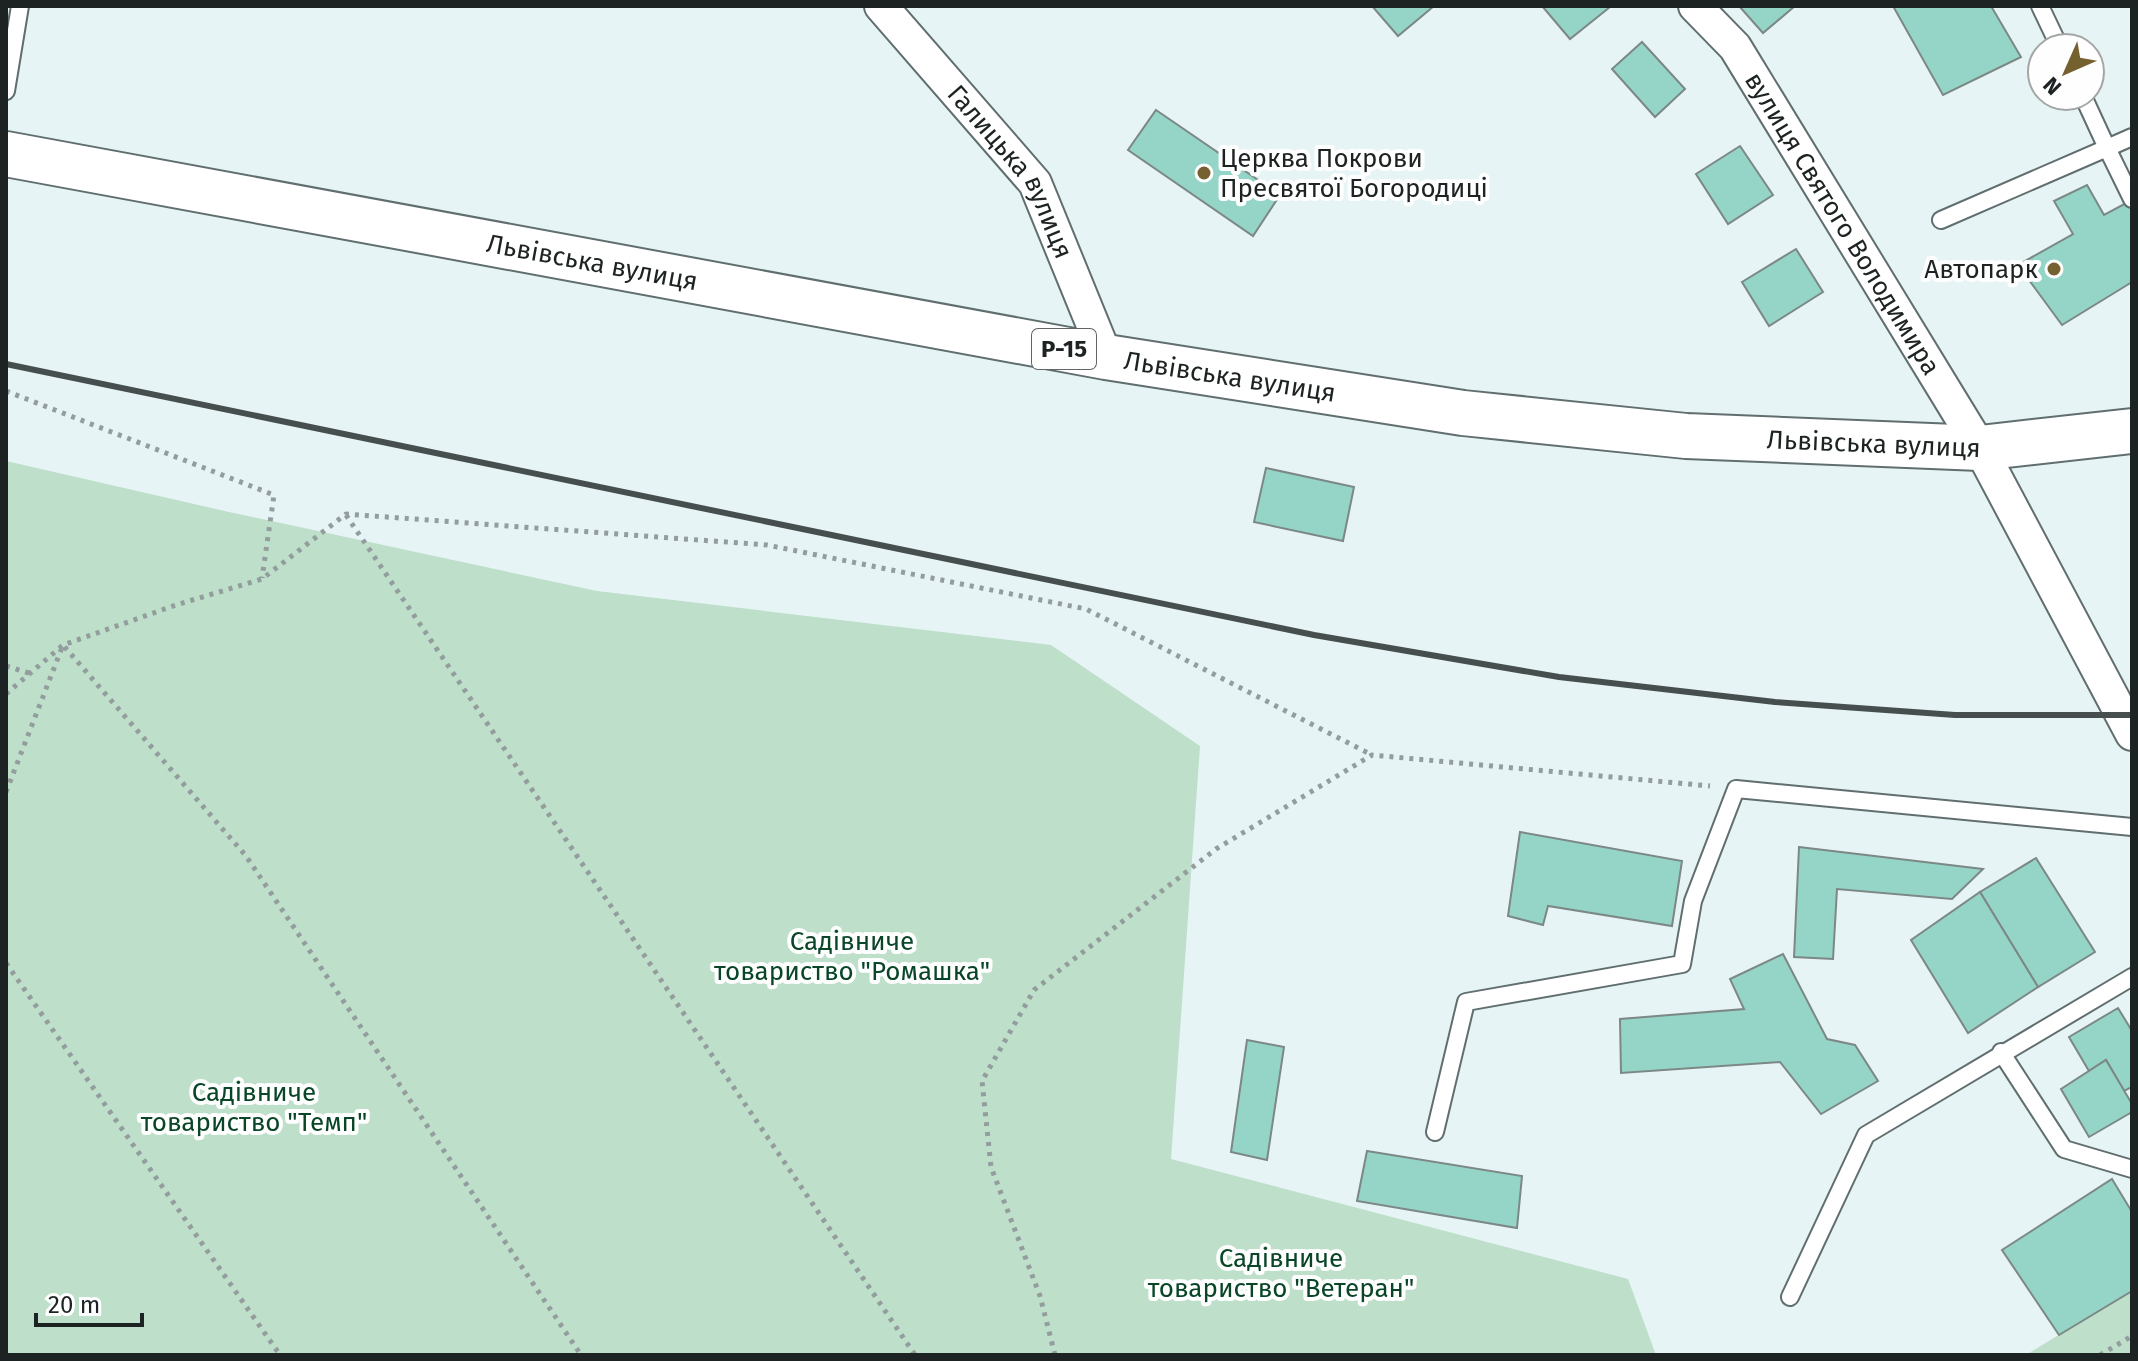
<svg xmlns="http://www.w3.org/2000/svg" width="2138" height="1361" font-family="'Fira Sans',sans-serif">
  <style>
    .green { fill: #bedfc9 }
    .building { fill: #95d5c7; stroke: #7c8885; stroke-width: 2 }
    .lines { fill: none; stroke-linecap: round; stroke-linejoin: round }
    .lane-casing { stroke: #616e6f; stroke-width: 20 }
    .street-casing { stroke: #616e6f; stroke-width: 36 }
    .primary-casing { stroke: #616e6f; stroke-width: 48 }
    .path { stroke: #939d9d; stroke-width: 5; stroke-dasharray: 4 6; stroke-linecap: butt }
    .lane { stroke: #fff; stroke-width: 16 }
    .street { stroke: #fff; stroke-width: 32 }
    .primary { stroke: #fff; stroke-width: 44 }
    .rail { stroke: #474e4e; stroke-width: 6 }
    .poi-dot { fill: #756130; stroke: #fefefe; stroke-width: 3 }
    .labels { text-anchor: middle; stroke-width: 8; stroke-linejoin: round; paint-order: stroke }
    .shield { fill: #fefefe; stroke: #606464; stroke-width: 2 }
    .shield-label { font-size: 24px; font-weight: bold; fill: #1d2222 }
    .poi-label { font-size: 26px; fill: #1d2222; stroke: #fefefe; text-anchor: start }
    .street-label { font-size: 26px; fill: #1d2222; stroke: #fefefe }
    .park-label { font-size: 26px; fill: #094628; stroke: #fefefe }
  </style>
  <rect width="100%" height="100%" fill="#e6f4f5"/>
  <!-- green -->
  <g class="green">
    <path d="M6 461 229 512 597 591 1051 645 1200 746 1171 1159 1628 1279 1656 1355H6Z"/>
    <path d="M2132 1290V1355H2026Z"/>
  </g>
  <!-- building -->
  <g class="building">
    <path d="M1372 6H1434L1398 36Z"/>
    <path d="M1542 6H1609L1610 7 1570 39Z"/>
    <path d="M1739 6H1795L1763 33Z"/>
    <path d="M1893 6H1991L2021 57 1943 95Z"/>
    <path d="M1642 42 1685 89 1655 117 1612 69Z"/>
    <path d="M1156 110 1280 195 1253 236 1128 150Z"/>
    <path d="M1740 146 1773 195 1728 224 1696 174Z"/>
    <path d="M2087 185 2104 215 2132 200V282L2062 325 2018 265 2073 234 2054 201Z"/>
    <path d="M1796 249 1823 292 1769 326 1742 282Z"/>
    <path d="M1266 468 1354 487 1343 541 1254 522Z"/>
    <path d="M1520 832 1682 861 1672 926 1548 906 1543 925 1508 916Z"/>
    <path d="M1799 847 1983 869 1952 899 1837 889 1833 959 1794 957Z"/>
    <path d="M2036 858 2095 952 2038 987 1980 892Z"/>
    <path d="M1980 892 2038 987 1968 1033 1911 940Z"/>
    <path d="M1783 954 1827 1039 1855 1045 1878 1081 1821 1114 1780 1062 1621 1073 1620 1019 1744 1009 1730 979Z"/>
    <path d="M2118 1008 2132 1031V1087L2124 1091 2106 1060 2089 1071 2069 1037Z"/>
    <path d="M1247 1040 1284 1047 1267 1160 1231 1152Z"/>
    <path d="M2106 1060 2132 1104V1112L2089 1137 2061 1089Z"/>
    <path d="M1367 1151 1522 1176 1517 1228 1357 1201Z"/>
    <path d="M2112 1179 2132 1212V1291L2059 1335 2002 1250Z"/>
  </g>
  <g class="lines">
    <!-- lane casing -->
    <g class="lane-casing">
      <g id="lane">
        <path d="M2040 6 2060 48"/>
        <path d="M6 91 20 6"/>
        <path d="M2083 96 2107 148 2132 137"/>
        <path d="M1941 220 2107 148 2132 199"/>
        <path d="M2001 1052 2064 1149 2132 1169"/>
        <path d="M1435 1132 1466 1002 1682 964 1693 901 1736 789 2132 827"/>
        <path d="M1790 1297 1866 1135 2132 977"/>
      </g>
    </g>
    <!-- street casing -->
    <g class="street-casing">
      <g id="street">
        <path id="s1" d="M881 6 1035 183 1106 357"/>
        <path id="s2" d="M1695 6 1735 47 1980 448 2132 734"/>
      </g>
    </g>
    <!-- primary casing -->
    <g class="primary-casing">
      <g id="primary">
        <path id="s3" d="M6 154 1106 357 1463 413 1686 436 1980 448 2132 431"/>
      </g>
    </g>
    <!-- path -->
    <g class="path">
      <path d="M6 391 274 495 262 578"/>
      <path d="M346 515 915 1355"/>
      <path d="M6 666 29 673"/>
      <path d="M6 694 63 645 176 605 262 579 346 514 767 545 1086 609 1372 755"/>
      <path d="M6 792 63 645 246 856 581 1355"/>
      <path d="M6 963 280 1355"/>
      <path d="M1055 1355 1040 1296 991 1167 982 1081 1034 990 1216 849 1372 755 1710 786"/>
      <path d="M2100 1355 2132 1336"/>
    </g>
    <!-- lane -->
    <use href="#lane" class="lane"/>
    <!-- street -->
    <use href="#street" class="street"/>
    <!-- primary -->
    <use href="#primary" class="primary"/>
    <!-- rail -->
    <path class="rail" d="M6 364 1314 635 1559 677 1775 702 1955 715H2132"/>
  </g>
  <!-- markers -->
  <g class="poi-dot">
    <circle cx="1204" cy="173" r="8"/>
    <circle cx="2054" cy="269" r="8"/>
  </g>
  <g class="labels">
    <!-- shield labels -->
    <rect class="shield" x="1032" y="329" width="64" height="40" rx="6"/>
    <g class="shield-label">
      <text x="1064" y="357">Р-15</text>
    </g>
    <!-- poi labels -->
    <g class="poi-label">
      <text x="1220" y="167">Церква Покрови<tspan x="1220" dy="30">Пресвятої Богородиці</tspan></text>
      <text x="2038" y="278" text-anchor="end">Автопарк</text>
    </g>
    <!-- street labels -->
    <g class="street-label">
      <text dy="9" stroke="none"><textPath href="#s1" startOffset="212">Галицька вулиця</textPath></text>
      <text dy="9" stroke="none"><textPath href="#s2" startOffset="264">вулиця Святого Володимира</textPath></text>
      <text dy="9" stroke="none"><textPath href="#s3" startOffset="596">Львівська вулиця</textPath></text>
      <text dy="9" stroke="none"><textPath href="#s3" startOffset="1244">Львівська вулиця</textPath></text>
      <text dy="9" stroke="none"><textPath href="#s3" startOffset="1892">Львівська вулиця</textPath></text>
    </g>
    <!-- park labels -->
    <g class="park-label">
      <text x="852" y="950">Садівниче<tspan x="852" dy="30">товариство "Ромашка"</tspan></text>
      <text x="254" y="1101">Садівниче<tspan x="254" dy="30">товариство "Темп"</tspan></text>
      <text x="1281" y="1267">Садівниче<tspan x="1281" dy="30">товариство "Ветеран"</tspan></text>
    </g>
  </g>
  <!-- border -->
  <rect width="2138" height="1361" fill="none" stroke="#1d2222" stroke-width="16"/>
  <!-- north arrow -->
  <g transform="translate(2066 72) rotate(225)"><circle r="38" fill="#fefefe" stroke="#a4a6a6" stroke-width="2"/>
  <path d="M0-6L14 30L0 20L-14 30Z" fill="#756130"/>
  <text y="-12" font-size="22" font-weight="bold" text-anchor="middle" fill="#1d2222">N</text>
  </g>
  <!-- scale -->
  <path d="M36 1313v12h106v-12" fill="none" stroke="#1d2222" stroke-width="4"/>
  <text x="48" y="1313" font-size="24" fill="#1d2222" stroke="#fefefe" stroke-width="6" paint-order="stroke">20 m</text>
</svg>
